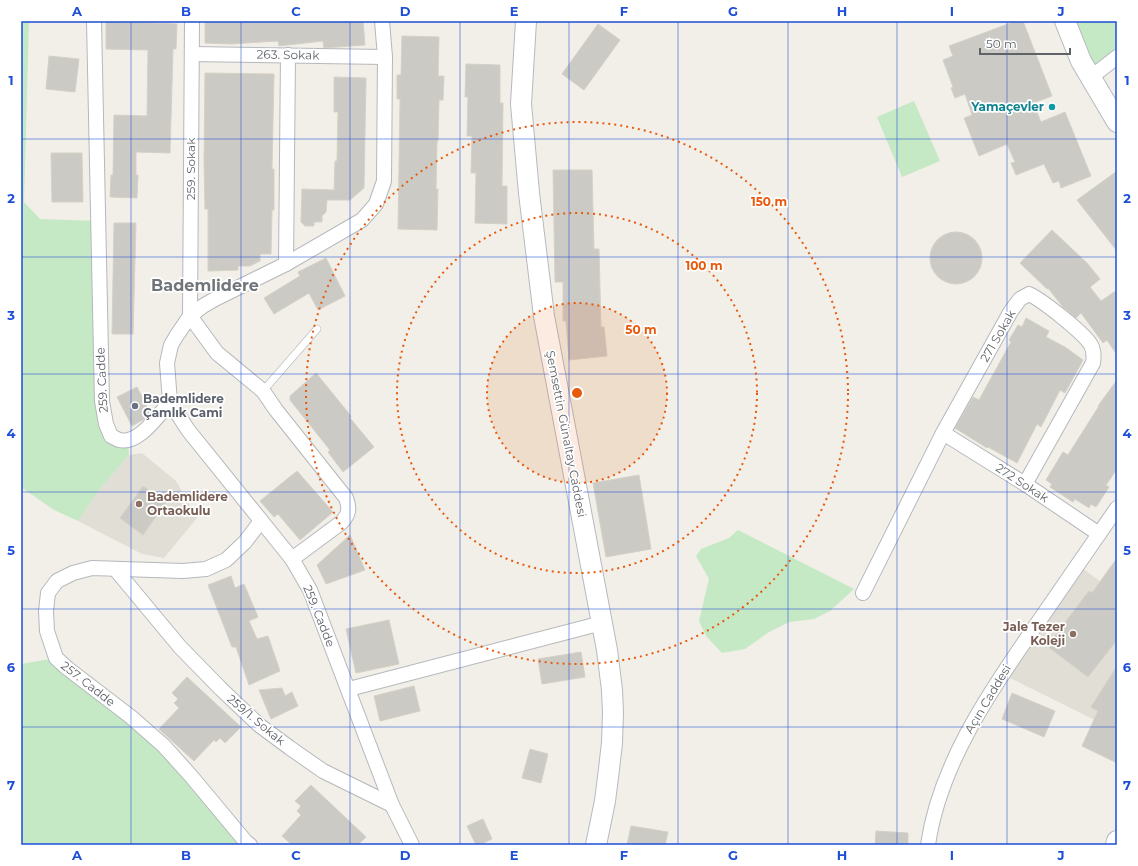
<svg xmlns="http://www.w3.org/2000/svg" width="1138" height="866" font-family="Montserrat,sans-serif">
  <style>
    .education { fill: #e1ded6 }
    .green { fill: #c5e8c5 }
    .building { fill: #cccac5; stroke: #d6d1c6 }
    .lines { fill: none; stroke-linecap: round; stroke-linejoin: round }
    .lane-casing { stroke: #b5b8bc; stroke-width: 8 }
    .street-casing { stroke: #b5b8bc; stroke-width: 16 }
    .secondary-casing { stroke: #b6babf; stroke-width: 22 }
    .lane { stroke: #fff; stroke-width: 7 }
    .street { stroke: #fff; stroke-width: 14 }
    .secondary { stroke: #fff; stroke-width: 20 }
    .grid { fill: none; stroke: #1d4ed8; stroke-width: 1; stroke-opacity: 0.55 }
    .ring { fill: none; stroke: #e8590c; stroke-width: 2; stroke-dasharray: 2 4 }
    .culture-dot { fill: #0f9aa8; stroke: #fff; stroke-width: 1.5 }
    .worship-dot { fill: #6b7280; stroke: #fff; stroke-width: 1.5 }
    .education-dot { fill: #8d6e63; stroke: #fff; stroke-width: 1.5 }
    .labels { text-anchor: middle; stroke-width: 3.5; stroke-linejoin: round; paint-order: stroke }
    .street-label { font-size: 12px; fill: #5f6368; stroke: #fff }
    .culture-label { font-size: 12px; font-weight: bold; fill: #0d838f; stroke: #fff; text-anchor: end }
    .worship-label { font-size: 12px; font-weight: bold; fill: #5b616d; stroke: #fff; text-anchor: start }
    .education-label { font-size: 12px; font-weight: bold; fill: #785e54; stroke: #fff; text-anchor: start }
    .district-label { font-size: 16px; font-weight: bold; fill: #70757a; stroke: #fff }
    .centre { fill: #e8590c; stroke: #fff; stroke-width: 2 }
    .ring-label { font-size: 12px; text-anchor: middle; font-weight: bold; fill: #e8590c; stroke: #fff; stroke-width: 3.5; stroke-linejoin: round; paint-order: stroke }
    .neatline { fill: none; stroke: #1d4ed8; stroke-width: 1.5 }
    .grid-label { font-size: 13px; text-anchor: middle; font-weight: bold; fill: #1d4ed8 }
  </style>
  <rect width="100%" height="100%" fill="#f1efe8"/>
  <!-- education -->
  <g class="education">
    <path d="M142 453 176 481 197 518 164 558 142 554 78 521 98 491 129 455Z"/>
    <path d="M1078 565 1117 594V731L1002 674Z"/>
  </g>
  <!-- green -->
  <g class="green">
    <path d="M21 21H29L24 202 40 219 98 221 106 424 128 439 129 455 98 491 78 521 54 510 21 487Z"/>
    <path d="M1065 21H1117V57L1090 78Z"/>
    <path d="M914 101 940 161 902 177 877 117Z"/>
    <path d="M738 530 854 589 830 611 814 619 789 622 769 632 745 649 722 653 706 636 699 621 709 579 696 556 701 549 729 538Z"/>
    <path d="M56 658 131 717 250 845H21V664Z"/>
  </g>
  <!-- building -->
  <g class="building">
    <path d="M106 21 177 24 176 49H173L170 153 136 152V175H138L137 198 110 197 111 175H113L114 115 147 116 148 50 106 49Z"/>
    <path d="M205 21H363L365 45 324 48 323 41 279 46 278 41 231 44 205 43Z"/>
    <path d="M1016 21H1023L1052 96 1033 103 1041 122 1065 112 1091 176 1061 188 1059 181 1053 183 1044 164 1016 175 1011 163 1015 162 1007 144 979 156 964 118 972 115 965 94 955 98 951 88 953 87 943 60 953 56 949 46Z"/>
    <path d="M598 24 620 40 584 90 562 74Z"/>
    <path d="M402 36 439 37 438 76H444L443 100H439L438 141H437L436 189H438L437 230 398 229 400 99H397V75H401Z"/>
    <path d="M49 56 79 59 75 92 46 89Z"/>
    <path d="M466 64 500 65V103H503L502 186H507V224L475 223 476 173H471L472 136H467L468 97H465Z"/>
    <path d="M205 73 274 74 272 169H274V210H272L271 254H260V261L250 266H238V270L208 271V209H205L204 161Z"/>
    <path d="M334 77 366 78 364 188 350 200H327L326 212 322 216V222H314V226H305L301 222 302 189 334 190 335 161H337L338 112H334Z"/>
    <path d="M51 153H82L83 202H52Z"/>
    <path d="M553 170H592L594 249H599L601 327H604L607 356 569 360 566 321H563V282H555Z"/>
    <path d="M1117 171V251L1077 200Z"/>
    <path d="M114 223H136L133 334H112Z"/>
    <path d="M1052 230 1087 263 1100 279 1090 287 1101 301 1117 290V355L1107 340 1103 343 1081 313 1076 318 1063 307 1048 288 1047 289 1020 263Z"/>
    <circle cx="956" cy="258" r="26"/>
    <path d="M326 258 345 296 318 310 309 293 274 314 264 298 300 276 298 272Z"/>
    <path d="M1026 318 1049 331 1046 337 1065 347 1083 360 1065 393 1060 390 1041 427 1037 424 1017 463 988 447 987 448 955 428 973 397 979 400 1011 342 1009 340 1018 325 1022 327Z"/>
    <path d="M316 373 351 416 350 418 374 447 343 472 328 452 330 450 290 400V396Z"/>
    <path d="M1117 380V469L1106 485 1109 487 1096 507 1091 504 1089 508 1075 499 1073 502 1050 487 1052 484 1046 480 1063 452 1068 455 1099 406H1098Z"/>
    <path d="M137 387 150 412 144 419 132 426 117 397Z"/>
    <path d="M297 471 333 512 300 540 278 514 274 517 260 501Z"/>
    <path d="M639 475 651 549 606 557 593 483Z"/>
    <path d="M143 486 166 502 143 535 120 518Z"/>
    <path d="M350 535 365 570 326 584 317 565Z"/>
    <path d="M1117 558V640L1088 677 1047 646 1089 591 1092 593Z"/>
    <path d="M231 576 235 588 244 584 258 617 249 621 257 639 268 636 280 671 249 685 236 647H232L208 585Z"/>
    <path d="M389 620 399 664 356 673 346 629Z"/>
    <path d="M581 652 585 677 542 684 538 659Z"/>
    <path d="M1117 666V763L1082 746 1098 711 1091 707Z"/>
    <path d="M187 677 241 727 225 743 220 738 216 742 214 740 194 761 159 729 179 708 174 703 178 699 172 693Z"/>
    <path d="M414 686 420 711 380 721 374 696Z"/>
    <path d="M282 688 285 696 292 692 298 706 271 719 259 690Z"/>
    <path d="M1012 693 1055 711 1044 737 1002 719Z"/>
    <path d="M530 749 548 754 541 783 522 778Z"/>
    <path d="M311 785 366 837 358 845H292L282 836 301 815 297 811 301 806 295 801Z"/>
    <path d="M483 819 492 839 479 845H476L467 826Z"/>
    <path d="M631 826 668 832 665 845H627Z"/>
    <path d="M876 831 908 833V845H875Z"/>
  </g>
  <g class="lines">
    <!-- lane casing -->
    <g class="lane-casing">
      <path id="lane" d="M263 391 317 329"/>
    </g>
    <!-- street casing -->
    <g class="street-casing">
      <g id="street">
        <path d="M94 21 102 401 106 424 111 436C113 437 117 439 119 440 139 445 159 414 170 402L188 430 292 559 310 590 392 805"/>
        <path d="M192 54 385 57"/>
        <path d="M1090 78 1117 57"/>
        <path d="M286 264 288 55"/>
        <path d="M190 316 217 353 263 391 276 410 346 498C350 508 349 514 342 522L292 559"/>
        <path d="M190 316 192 21"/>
        <path d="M170 402 167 363 171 345 177 335 190 316 203 306 215 299 286 264 362 220 376 204 384 181 385 57 382 21"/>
        <path d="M943 433 1025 484 1099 534"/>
        <path d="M116 570 180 647 221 689 259 725 290 748 323 771 392 805 412 845"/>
        <path d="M863 593 943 433 1011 311 1020 299 1029 294C1042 300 1084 333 1091 345 1094 351 1094 357 1093 363L1025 484"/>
        <path d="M349 689 602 623"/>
        <path d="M250 845 246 842 191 776 164 746 131 717 67 668 56 658 47 631 46 611 48 593 57 581 73 573 92 568 183 571 206 569 226 560 245 542 261 521"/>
        <path d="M928 845C939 767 988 694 1032 631 1060 590 1089 549 1117 508"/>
      </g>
    </g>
    <!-- secondary casing -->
    <g class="secondary-casing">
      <g id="secondary">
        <path d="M526 21 521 104 529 193 544 316 607 650 612 690 613 713 612 743 609 769 605 801 596 845"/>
        <path d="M1065 21 1081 61 1117 122"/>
        <path d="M1116 845 1117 841"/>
      </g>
    </g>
    <!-- lane -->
    <use href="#lane" class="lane"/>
    <!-- street -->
    <use href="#street" class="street"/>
    <!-- secondary -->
    <use href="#secondary" class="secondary"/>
  </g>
  <!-- grid -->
  <path class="grid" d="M131 21V845M241 21V845M350 21V845M460 21V845M569 21V845M678 21V845M788 21V845M897 21V845M1007 21V845M21 139H1117M21 257H1117M21 374H1117M21 492H1117M21 609H1117M21 727H1117"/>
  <!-- distance rings -->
  <circle cx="577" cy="393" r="90" fill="#e8590c" fill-opacity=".12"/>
  <g class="ring">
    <circle cx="577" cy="393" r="90"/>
    <circle cx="577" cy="393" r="180"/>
    <circle cx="577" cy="393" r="271"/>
  </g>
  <!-- markers -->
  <circle class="culture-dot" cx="1052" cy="107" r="4"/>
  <circle class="worship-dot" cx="135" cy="406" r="4"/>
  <g class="education-dot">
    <circle cx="139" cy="504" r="4"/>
    <circle cx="1073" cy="634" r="4"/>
  </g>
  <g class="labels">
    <!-- street labels -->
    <g class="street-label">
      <text transform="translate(288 55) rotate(1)" y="4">263. Sokak</text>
      <text transform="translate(191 169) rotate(-90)" y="4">259. Sokak</text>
      <text transform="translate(998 336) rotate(-60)" y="4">271 Sokak</text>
      <text transform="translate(102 380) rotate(-93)" y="4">259. Cadde</text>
      <text transform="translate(566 434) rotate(79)" y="4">Şemsettin Günaltay Caddesi</text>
      <text transform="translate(1022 483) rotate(33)" y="4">272 Sokak</text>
      <text transform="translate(319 616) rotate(68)" y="4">259. Cadde</text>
      <text transform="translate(88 684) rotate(38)" y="4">257. Cadde</text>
      <text transform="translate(988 699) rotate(-59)" y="4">Açın Caddesi</text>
      <text transform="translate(256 720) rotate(40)" y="4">259/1. Sokak</text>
    </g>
    <!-- culture labels -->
    <g class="culture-label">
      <text x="1044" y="111">Yamaçevler</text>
    </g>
    <!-- worship labels -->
    <g class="worship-label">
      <text x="143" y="403">Bademlidere<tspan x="143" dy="14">Çamlık Cami</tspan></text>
    </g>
    <!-- education labels -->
    <g class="education-label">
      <text x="147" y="501">Bademlidere<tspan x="147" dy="14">Ortaokulu</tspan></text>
      <text x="1065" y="631" text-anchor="end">Jale Tezer<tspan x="1065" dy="14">Koleji</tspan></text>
    </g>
    <!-- district labels -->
    <g class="district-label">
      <text x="205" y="291">Bademlidere</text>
    </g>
  </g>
  <circle cx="577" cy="393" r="6" class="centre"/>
  <g class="ring-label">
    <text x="769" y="206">150 m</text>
    <text x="704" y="270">100 m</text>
    <text x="641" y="334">50 m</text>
  </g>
  <!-- border -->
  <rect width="1138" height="866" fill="none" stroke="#ffffff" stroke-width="44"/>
  <!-- scale -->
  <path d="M980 48v6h90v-6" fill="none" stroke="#5f6368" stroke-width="2"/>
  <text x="986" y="48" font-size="12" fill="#5f6368" stroke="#ffffff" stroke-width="3" paint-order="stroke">50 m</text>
  <rect x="22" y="22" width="1094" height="822" class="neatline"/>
  <g class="grid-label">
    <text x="77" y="16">A</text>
    <text x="186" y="16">B</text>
    <text x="296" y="16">C</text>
    <text x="405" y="16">D</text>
    <text x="514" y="16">E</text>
    <text x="624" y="16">F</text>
    <text x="733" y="16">G</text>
    <text x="842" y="16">H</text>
    <text x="952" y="16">I</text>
    <text x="1061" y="16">J</text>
    <text x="11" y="85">1</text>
    <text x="1127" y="85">1</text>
    <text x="11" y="203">2</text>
    <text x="1127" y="203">2</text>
    <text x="11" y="320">3</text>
    <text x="1127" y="320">3</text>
    <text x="11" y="438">4</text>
    <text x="1127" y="438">4</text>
    <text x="11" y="555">5</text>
    <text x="1127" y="555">5</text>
    <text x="11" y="672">6</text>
    <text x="1127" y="672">6</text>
    <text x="11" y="790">7</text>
    <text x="1127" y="790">7</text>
    <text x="77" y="860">A</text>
    <text x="186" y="860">B</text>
    <text x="296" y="860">C</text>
    <text x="405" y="860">D</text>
    <text x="514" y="860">E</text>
    <text x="624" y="860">F</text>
    <text x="733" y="860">G</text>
    <text x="842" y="860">H</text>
    <text x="952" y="860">I</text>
    <text x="1061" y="860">J</text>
  </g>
</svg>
